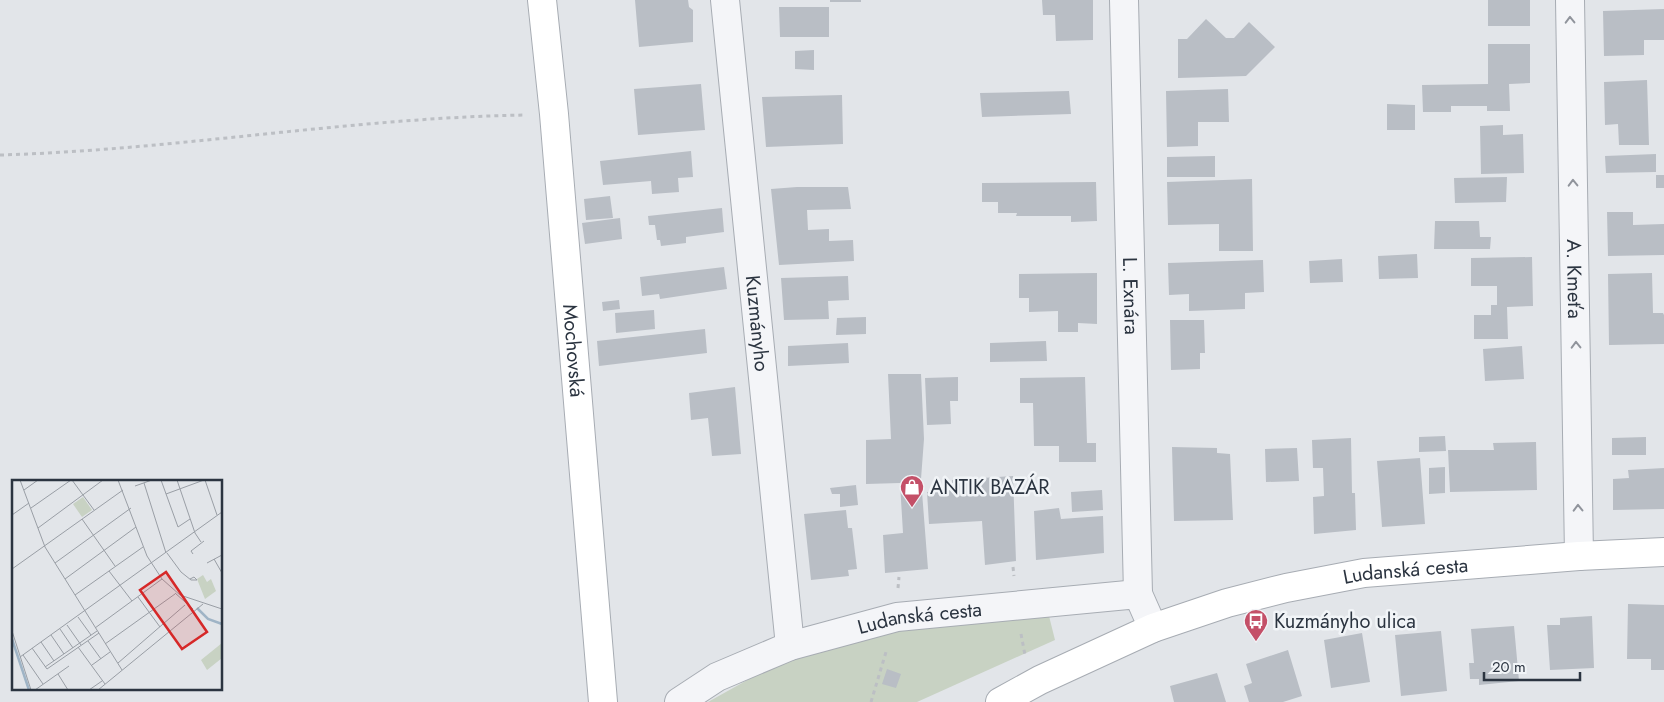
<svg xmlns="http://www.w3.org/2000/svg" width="1664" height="702" font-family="Jost,sans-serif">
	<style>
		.green { fill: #c8d2c3 }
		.building { fill: #b9bec5 }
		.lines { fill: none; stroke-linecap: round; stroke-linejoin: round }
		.street-casing { stroke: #a7acb3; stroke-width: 30 }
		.secondary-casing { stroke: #a7acb3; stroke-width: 30 }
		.path { stroke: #bcbfc4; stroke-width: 3; stroke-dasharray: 4 4; stroke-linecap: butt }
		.street { stroke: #f4f5f8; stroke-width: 28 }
		.secondary { stroke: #fff; stroke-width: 28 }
		.oneway { stroke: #90949c }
		.labels { text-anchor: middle; stroke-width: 5; stroke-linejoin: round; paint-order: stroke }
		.street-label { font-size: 20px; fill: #2b3440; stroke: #f1f4f7 }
		.poi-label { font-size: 20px; fill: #2b3440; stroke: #f1f4f7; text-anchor: start }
		.inset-river { fill: none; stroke: #9fb4c6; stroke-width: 2.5 }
		.inset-road { fill: none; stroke: #999ea5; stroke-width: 1 }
		.view { fill: #d62828; fill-opacity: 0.15; stroke: #d62828; stroke-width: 2.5 }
		.inset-edge { fill: none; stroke: #2b3440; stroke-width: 2.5 }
	</style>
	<rect width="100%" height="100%" fill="#e2e5e9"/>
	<!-- green -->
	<path class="green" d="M1049 616 1055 640 917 702H708L778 663 900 630Z"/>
	<!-- building -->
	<path class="building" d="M635 0H688L689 7 693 10V42L639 47Z
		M830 0H861V2H830Z
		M1042 0H1093V40L1056 41 1055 15H1043Z
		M1488 0H1530V26H1488Z
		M779 7H829V37H780Z
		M1664 9V40H1644V55L1604 56 1603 11Z
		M1206 19 1226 38H1234L1249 22 1275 47 1246 76 1178 78V39H1187Z
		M1488 44H1530V83L1509 84 1510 111H1487V106H1451V112H1423L1422 85 1488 84Z
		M814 50V70L795 69V51Z
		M1647 80 1649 145H1619L1618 124 1605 125 1604 82Z
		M701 84 705 130 638 135 634 89Z
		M1228 89 1229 122H1198V146L1167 147 1166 91Z
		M1069 91 1071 114 982 117 980 93Z
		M842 95 843 144 766 147 762 97Z
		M1387 104 1415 105V130H1387Z
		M1503 125V135L1523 134 1524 173 1481 174 1480 126Z
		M691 151 693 177 678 178 679 192 652 194 651 181 603 185 600 161Z
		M1656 154V172L1606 173 1605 156Z
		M1215 156V177H1167V157Z
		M1656 175H1664V188H1656Z
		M1507 177 1506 202 1455 203 1454 178Z
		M1252 179 1253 251H1219V224L1168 225 1167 182Z
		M1096 182 1097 221 1071 222V216H1016L1017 213H998V202H982V183Z
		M797 187H848L851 209 807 210 808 230 829 229V241L853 240 854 261 779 265 771 189Z
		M610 196 613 218 586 220 584 199Z
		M722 208 724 232 686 237V243L661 246 660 240H657L655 225H649L648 216Z
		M1607 212H1633V225L1664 224V255L1608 256Z
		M620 218 622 239 585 244 582 223Z
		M1435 221H1479L1480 237H1491L1490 249H1434Z
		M1417 254 1418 278 1379 279 1378 256Z
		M1532 257 1533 306 1507 307 1508 339H1474V315H1491V305H1497V286H1471V258Z
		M1342 259 1343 282 1310 283 1309 261Z
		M1263 260 1264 292 1245 293V309L1189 311V294L1169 295 1168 263Z
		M724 267 727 289 660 299 659 294 642 296 640 277Z
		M1097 273V324L1078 323V332H1058V311L1029 312V298H1019V274Z
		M1652 273 1653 313H1663L1664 315V344L1609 345 1608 274Z
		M848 276 849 300 828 301 829 319 784 320 781 278Z
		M619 300 620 309 603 311 602 302Z
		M654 310 655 329 616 333 615 313Z
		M866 317V334L836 335 837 318Z
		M1170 320H1204L1205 353H1200V369L1171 370Z
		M705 329 707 353 599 366 597 341Z
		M1046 341 1047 361 990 362V343Z
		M848 343 849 363 788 366V346Z
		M1522 346 1524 379 1485 381 1483 349Z
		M888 374H921L924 439 921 479 928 569 885 573 883 535 903 533 900 483 866 484V440L891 439Z
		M958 377V401H950L951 424 927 425 925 378Z
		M1085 377 1087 443H1096V462H1059V446H1034L1033 403H1020V378Z
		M735 387 741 454 712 456 708 418 691 420 689 393Z
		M1445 436 1446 451 1419 452V437Z
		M1646 437V455H1612V438Z
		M1351 438 1352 493H1355L1356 530 1314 534 1313 497 1324 496 1323 468H1313L1312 440Z
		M1536 442 1537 490 1450 492 1448 450H1494L1493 443Z
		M1172 447 1217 448V453L1230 454 1233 520 1174 521Z
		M1297 448 1299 481 1266 482 1265 449Z
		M1420 458 1425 524 1382 527 1377 461Z
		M1445 467V493L1429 494V468Z
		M1664 468V509L1613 510V479L1629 478 1628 470Z
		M1013 476 1016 561 985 565 982 521 929 524 927 492 952 490V480Z
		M856 485 858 505 840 507V494H832L830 488Z
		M1102 490 1103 510 1072 512 1071 492Z
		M1059 508 1061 519 1103 516 1104 553 1036 560 1034 511Z
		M846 510 848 528H852L857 569 848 570 849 576 811 580 804 514Z
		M1628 604 1664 605V670H1651V659H1627Z
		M1592 616 1594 668 1550 670 1547 625H1560V618Z
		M1514 626 1519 681 1479 685V679H1470L1469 663H1474L1471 629Z
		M1441 631 1447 691 1401 696 1395 635Z
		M1362 633 1370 682 1331 688 1324 640Z
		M1288 650 1302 696 1283 702H1249L1244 686 1252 683 1246 664Z
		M887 669 901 674 896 688 882 684Z
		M1217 673 1226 702H1174L1170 686Z"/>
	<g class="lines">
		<!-- street casing -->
		<g class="street-casing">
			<g id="street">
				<path id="s1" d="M725 0 790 646"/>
				<path id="s2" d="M1124 0 1138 594"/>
				<path id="s3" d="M1570 0 1579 556"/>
				<path id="s4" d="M679 702 717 677 790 646 897 617 1138 594 1153 628"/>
			</g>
		</g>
		<!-- secondary casing -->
		<g class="secondary-casing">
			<g id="secondary">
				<path id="s5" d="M542 0 554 114 603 702"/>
				<path id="s6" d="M1000 702 1040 680 1153 628 1227 603 1286 588 1364 573 1579 556 1664 552"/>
			</g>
		</g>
		<!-- path -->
		<path class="path" d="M0 155C176 150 349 118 525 115
			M1013 567 1014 576
			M898 588 899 577
			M1021 634 1025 655
			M871 702 886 652"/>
		<!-- street -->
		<use href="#street" class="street"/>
		<!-- secondary -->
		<use href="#secondary" class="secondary"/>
	</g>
	<!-- one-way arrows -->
	<defs><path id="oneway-chevron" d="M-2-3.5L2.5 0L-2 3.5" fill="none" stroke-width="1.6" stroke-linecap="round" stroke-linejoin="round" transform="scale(1.25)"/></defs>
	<g class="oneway">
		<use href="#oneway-chevron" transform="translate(1570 20) rotate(-91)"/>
		<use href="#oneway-chevron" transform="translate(1573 183) rotate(-91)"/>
		<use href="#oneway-chevron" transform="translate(1576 345) rotate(-91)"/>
		<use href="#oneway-chevron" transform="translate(1578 508) rotate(-91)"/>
	</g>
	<!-- icons -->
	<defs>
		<g id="shop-pin" transform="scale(1.25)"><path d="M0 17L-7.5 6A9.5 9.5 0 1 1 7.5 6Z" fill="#c45068" stroke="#f1f4f7"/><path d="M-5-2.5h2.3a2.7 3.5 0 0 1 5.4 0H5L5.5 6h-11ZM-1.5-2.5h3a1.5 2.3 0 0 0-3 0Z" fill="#fff"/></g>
		<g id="bus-pin" transform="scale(1.25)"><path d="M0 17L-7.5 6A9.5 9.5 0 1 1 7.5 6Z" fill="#c45068" stroke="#f1f4f7"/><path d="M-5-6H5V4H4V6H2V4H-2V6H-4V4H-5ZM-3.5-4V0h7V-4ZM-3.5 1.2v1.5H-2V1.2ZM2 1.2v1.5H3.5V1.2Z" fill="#fff"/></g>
	</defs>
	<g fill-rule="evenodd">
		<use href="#shop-pin" x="912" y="487"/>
		<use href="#bus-pin" x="1256" y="621"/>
	</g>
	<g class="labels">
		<!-- street labels -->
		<g class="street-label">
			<text dy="7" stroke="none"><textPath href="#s3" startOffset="279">A. Kmeťa</textPath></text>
			<text dy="7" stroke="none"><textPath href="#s2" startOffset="296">L. Exnára</textPath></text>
			<text dy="7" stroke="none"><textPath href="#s1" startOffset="325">Kuzmányho</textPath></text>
			<text dy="7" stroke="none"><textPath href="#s5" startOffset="352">Mochovská</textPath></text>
			<text dy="7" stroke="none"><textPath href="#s6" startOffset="430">Ludanská cesta</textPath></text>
			<text dy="7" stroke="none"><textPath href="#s4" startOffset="258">Ludanská cesta</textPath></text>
		</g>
		<!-- poi labels -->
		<g class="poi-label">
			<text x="930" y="494">ANTIK BAZÁR</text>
			<text x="1274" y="628">Kuzmányho ulica</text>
		</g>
	</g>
	<!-- overview -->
	<g transform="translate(12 480)">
		<rect width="210" height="210" fill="#e2e5e9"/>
		<path d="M71 17 80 30 70 37 61 24ZM191 95 195 102 199 99 204 111 193 119 185 99ZM210 163V178L195 190 189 180Z" fill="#c8d2c3"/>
		<path class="inset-river" d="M185 128 196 139 210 144M0 159 17 210"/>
		<path class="inset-road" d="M8 0 33 67 110 190M60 0 82 30M106 0 135 76 150 99 168 115 210 129M149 0 166 47 178 39M165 0 183 53 189 62M193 0 205 35M132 3 154 73M123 6 140 0M12 10 26 0M154 14 192 0M19 28 59 0M0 35 17 23M70 39 103 86M26 48 91 0M155 73 169 92 179 100H185L182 97 178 99M181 74 179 71 192 61M202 79 210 93M43 83 119 28M195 83 210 75M0 89 111 10M97 91 120 121M53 99 124 47M163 113 181 129M63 115 131 67M126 117 148 147M66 137 79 155M55 145 69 165M83 148 150 99M48 149 61 168M0 151 19 210M39 155 52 174M76 161 89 179M29 162 42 181M93 164 163 114M66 167 93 204M20 168 35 189 87 153M11 175 31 204M8 177 210 32M106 183 173 125M80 185 98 172M33 187 85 151M46 194 56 210M23 210 57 186M77 210 90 201M86 210 191 124"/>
		<path class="view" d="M154 92 195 152 170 169 128 110Z"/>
		<rect width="210" height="210" class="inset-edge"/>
	</g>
	<!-- scale -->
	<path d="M1484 672v8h96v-8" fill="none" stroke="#2b3440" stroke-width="2.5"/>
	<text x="1492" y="672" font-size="15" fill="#2b3440" stroke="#f1f4f7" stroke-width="4" paint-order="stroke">20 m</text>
</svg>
